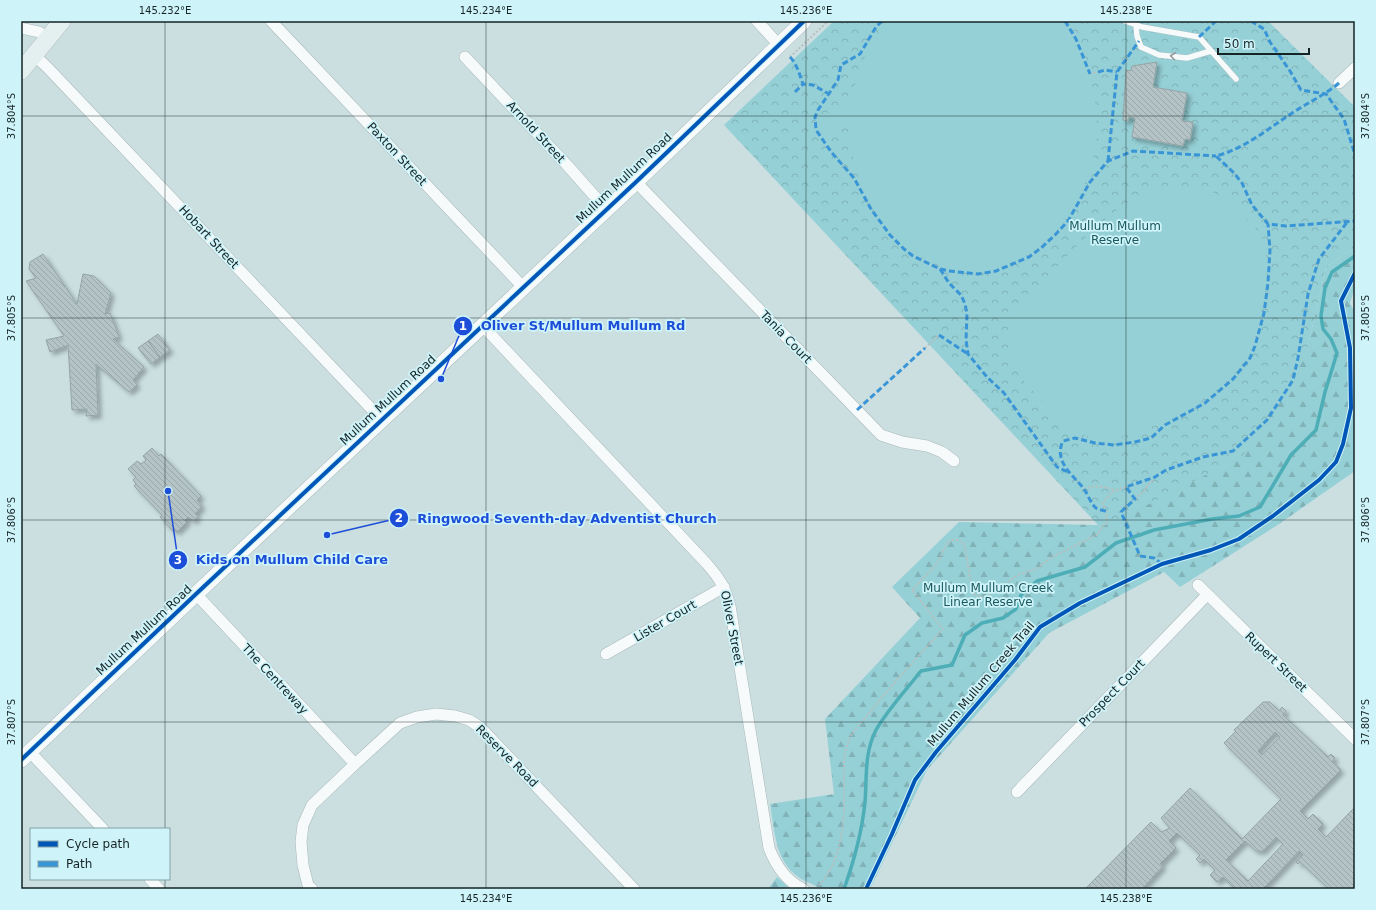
<svg xmlns="http://www.w3.org/2000/svg" width="1376" height="910" font-family="'DejaVu Sans',sans-serif">
	<style>
		.forest { fill: url(#forest-firs) }
		.park { fill: url(#park-crowns) }
		.pitch { fill: #95d0d6 }
		.lines { fill: none; stroke-linecap: round; stroke-linejoin: round }
		.stream { stroke: #4eaeb7; stroke-width: 3.5 }
		.building { fill: url(#building-back-hatch); stroke: #95a4a6; fill-rule: evenodd; filter: url(#shadow) }
		.lane-casing { stroke: #a8b8ba; stroke-width: 6 }
		.street-casing { stroke: #a8b8ba; stroke-width: 12 }
		.secondary-casing { stroke: #a8b8ba; stroke-width: 16 }
		.primary-casing { stroke: #b1bcbd; stroke-width: 18 }
		.path { stroke: #b7bfbf; stroke-width: 2; stroke-dasharray: 2 2; stroke-linecap: butt }
		.lane { stroke: #f7fafa; stroke-width: 5.5 }
		.street { stroke: #f7fafa; stroke-width: 11 }
		.secondary { stroke: #f7fafa; stroke-width: 15 }
		.primary { stroke: #e4eff0; stroke-width: 17 }
		.quiet { stroke: #3995d6; stroke-width: 3; stroke-dasharray: 6 3; stroke-linecap: butt }
		.cycleway-casing { stroke: #cef4f9; stroke-width: 6 }
		.cycleway { stroke: #0057b8; stroke-width: 4 }
		.oneway { stroke: #929a9b }
		.ticks { fill: none; stroke: #162426; stroke-width: 1; stroke-opacity: 0.45 }
		.labels { text-anchor: middle; stroke-width: 3.5; stroke-linejoin: round; paint-order: stroke }
		.street-label { font-size: 12px; fill: #162426; stroke: #cef4f9 }
		.park-label { font-size: 12px; fill: #18585e; stroke: #cef4f9 }
		.leader { fill: none; stroke: #1d4ed8; stroke-width: 1.5 }
		.callout-dot { fill: #1d4ed8; stroke: #cef4f9; stroke-width: 1.5 }
		.mark-label { font-size: 12px; text-anchor: middle; font-weight: bold; fill: #fff }
		.callout-label { font-size: 13px; text-anchor: middle; font-weight: bold; fill: #1d4ed8; stroke: #cef4f9; stroke-width: 3.5; stroke-linejoin: round; paint-order: stroke }
		.neatline { fill: none; stroke: #162426; stroke-width: 1.5 }
		.ticks-label { font-size: 10px; text-anchor: middle; fill: #162426 }
	</style>
	<defs>
		<pattern id="forest-firs" width="22" height="20" patternUnits="userSpaceOnUse"><rect width="22" height="20" fill="#95d0d6"/><path d="M5 1l3.5 6h-7zM16 11l3.5 6h-7z" fill="#80b2b8"/></pattern>
		<pattern id="park-crowns" width="20" height="18" patternUnits="userSpaceOnUse"><rect width="20" height="18" fill="#95d0d6"/><path d="M2 6a3 3 0 1 1 6 0M12 15a3 3 0 1 1 6 0" fill="none" stroke="#80b2b8"/></pattern>
		<pattern id="building-back-hatch" width="6" height="6" patternUnits="userSpaceOnUse"><rect width="6" height="6" fill="#b4c4c6"/><path d="M-1 5l2 2M0 0l6 6M5-1l2 2" fill="none" stroke="#9aa8aa"/></pattern>
		<filter id="shadow"><feDropShadow dx="3.5" dy="3.5" stdDeviation="2" flood-color="#0004"/></filter>
	</defs>
	<rect width="100%" height="100%" fill="#cbdfe1"/>
	<!-- forest -->
	<path class="forest" d="M1355 247V287L1350 303 1355 313V471L1276 526 1180 587 1164 572 1049 633 927 770 870 889C857 889 835 891 823 889 820 888 815 886 812 884 775 870 776 838 770 804L834 794 825 719 920 618 892 587 959 522 1098 525 1102 527 1307 350 1326 267Z
		M777 877 790 889H768Z"/>
	<!-- park -->
	<path class="park" d="M834 21H1268L1355 107V247L1326 267 1307 350 1243 456 1110 524 1102 527 1098 525 724 125Z"/>
	<!-- pitch -->
	<path class="pitch" d="M888 21H1062C1083 47 1097 91 1097 125 1098 140 1094 155 1090 169 1074 219 1039 263 985 269 979 270 972 271 967 271 941 270 921 258 902 242 866 212 852 171 849 125L826 140 816 120 851 99C860 67 866 47 888 21Z
		M1182 186C1214 187 1225 198 1246 219 1252 224 1258 230 1262 237 1274 260 1261 324 1251 348 1249 354 1245 360 1241 365 1218 399 1132 447 1090 437 1066 430 1060 421 1044 403 1034 391 1018 378 1013 363 1008 350 1007 334 1012 320 1016 308 1032 294 1041 284 1069 254 1104 214 1140 195 1153 188 1168 187 1182 186Z"/>
	<g class="lines">
		<!-- stream -->
		<path class="stream" d="M844 889C854 861 862 832 865 802 867 778 864 753 876 730 888 709 906 690 921 671L952 665 965 635 982 623 1003 618 1016 609 1021 595 1037 581 1085 567 1116 543 1154 530 1212 519 1239 516 1260 507 1291 455 1316 430 1325 392 1337 353 1331 339 1323 329 1321 316 1325 288 1332 272 1355 256"/>
	</g>
	<!-- building -->
	<path class="building" d="M1157 62 1153 87 1187 93 1182 121 1193 122 1190 140 1185 139 1183 146 1132 137 1135 118 1129 117 1128 121 1123 120 1126 70 1131 71 1132 66Z
		M43 254 77 304 83 274 94 276 111 293 105 314 110 313 119 337 113 339 144 367 133 380 137 385 129 392 96 364 98 415 86 416 87 409 72 410 68 345 50 352 46 340 64 336 26 281 36 278 29 269 30 262Z
		M158 334 170 350 160 357 148 341Z
		M148 341 160 357 151 364 138 348Z
		M152 448 159 456 161 454 201 496 197 500 202 506 195 514 198 516 194 521 188 517 185 520 187 522 177 532 175 529 173 531 160 517 162 515 134 486 136 484 133 480 136 477 128 469 137 461 141 464 146 460 143 456Z
		M1263 702H1270L1279 711 1282 707 1286 711 1283 715 1328 757 1331 754 1335 758 1332 762 1341 770 1300 811 1308 819 1313 814 1323 824 1318 829 1326 837 1355 807V886L1351 889H1327L1328 888 1300 862 1298 864 1296 862 1303 855 1299 851 1263 889H1235L1223 877 1217 882 1210 875 1215 870 1204 859 1200 863 1196 859 1200 855 1177 833 1169 841 1176 848 1160 864 1163 866 1142 889 1135 888 1134 889H1085L1151 822 1161 832 1170 828 1161 818 1190 788 1242 839 1281 799 1224 743 1236 731 1234 730ZM1275 732 1280 737 1262 755 1258 751ZM1276 837 1283 844 1248 881 1226 860 1245 841 1256 851H1263Z"/>
	<g class="lines">
		<!-- lane casing -->
		<g class="lane-casing">
			<path id="lane" d="M1125 21 1142 27 1199 37 1236 79
				M1136 25 1137 36 1141 47 1159 55 1187 58 1211 51"/>
		</g>
		<!-- street casing -->
		<g class="street-casing">
			<path id="street" d="M271 21 523 287
				M757 21 779 45
				M21 28 39 32 48 38
				M34 55 47 67 382 420
				M465 57 567 165 606 209
				M1339 83 1355 68
				M636 182 881 435 902 442 927 446 942 452 954 461
				M482 325 707 564C720 579 725 587 730 606L769 848C776 866 786 881 803 889
				M1198 585 1355 739
				M196 594 355 764
				M606 654 724 587
				M30 752 103 829
				M1017 792 1207 595
				M150 879 159 889
				M312 889 308 885 303 865 301 842 303 825 312 805 355 764 400 723 417 717 436 714 455 716 469 720 480 727 634 889"/>
		</g>
		<!-- secondary casing -->
		<g class="secondary-casing">
			<path id="secondary" d="M21 760 196 594 636 182 804 21"/>
		</g>
		<!-- primary casing -->
		<g class="primary-casing">
			<path id="primary" d="M21 71 62 21"/>
		</g>
		<!-- path -->
		<path class="path" d="M790 57 828 21
			M1090 74 1098 72
			M925 348 939 335
			M1084 489C1094 485 1104 486 1114 490
			M1135 499 1143 492 1155 477
			M819 885C841 863 845 822 844 791 844 773 842 757 849 740 852 731 861 723 867 716 891 685 918 657 943 629L912 590 937 564 947 543 952 540H958L964 544C968 561 969 578 974 594L985 598 1018 575 1036 569 1052 557 1098 534 1102 527 1107 522 1106 511 1103 504C1108 493 1115 490 1126 487"/>
		<!-- lane -->
		<use href="#lane" class="lane"/>
		<!-- street -->
		<use href="#street" class="street"/>
		<!-- secondary -->
		<use href="#secondary" class="secondary"/>
		<!-- primary -->
		<use href="#primary" class="primary"/>
		<!-- quiet -->
		<path class="quiet" d="M882 21 876 27 860 54 841 65 838 80 818 110 815 117 816 130 832 153 854 178 871 209 890 235 904 249 913 256 940 269 949 271 978 274 996 271 1029 257 1041 248 1055 235 1068 221 1090 182 1108 161 1133 151 1216 156
			M1065 21 1076 39 1090 74
			M1251 21 1264 29 1270 42 1290 71 1301 90 1326 94 1344 119 1355 155
			M1199 37 1216 21
			M790 57C797 64 800 76 803 84L813 85 829 94
			M1098 72 1105 70 1117 72
			M1339 83C1326 94 1311 101 1297 110 1271 126 1247 148 1216 156L1234 173 1242 183 1252 205 1268 224 1286 226 1355 221
			M795 92 803 84
			M1108 161 1117 72 1139 41
			M940 269 949 283 961 295 965 304 967 314 966 340 968 354 987 377 1004 393 1057 467 1068 472
			M939 335 968 354
			M857 410 925 348
			M1106 511C1103 510 1098 510 1096 508 1091 504 1088 495 1084 489 1073 475 1053 461 1063 441L1075 438 1095 443 1114 445 1135 442 1151 438 1165 425 1205 403 1233 379 1250 358 1255 346 1264 313 1268 283 1270 250 1268 224
			M1162 564 1154 558 1140 556 1121 512 1135 499 1126 487 1155 477 1166 470 1203 457 1233 451 1267 420 1293 380 1298 358 1308 294 1319 259 1348 221"/>
		<!-- cycleway casing -->
		<g class="cycleway-casing">
			<path id="cycleway" d="M21 760 196 594 636 182 804 21
				M866 889 892 834 915 780 936 752 1015 660 1040 627 1080 603 1162 564 1211 550 1239 539 1273 516 1319 480 1336 462 1343 444 1351 408 1350 348 1341 301 1355 273"/>
		</g>
		<!-- cycleway -->
		<use href="#cycleway" class="cycleway"/>
	</g>
	<!-- one-way arrows -->
	<defs><path id="oneway-chevron" d="M-2-3.5L2.5 0L-2 3.5" fill="none" stroke-width="1.6" stroke-linecap="round" stroke-linejoin="round"/></defs>
	<use class="oneway" href="#oneway-chevron" transform="translate(1173 56) rotate(-173)"/>
	<!-- ticks -->
	<path class="ticks" d="M165 21V829M486 21V889M806 21V889M1126 21V889M21 116H1355M21 318H1355M21 520H1355M21 722H1355M165 879V889"/>
	<g class="labels">
		<!-- street labels -->
		<g class="street-label">
			<text transform="translate(536 132) rotate(47)" y="4">Arnold Street</text>
			<text transform="translate(397 154) rotate(47)" y="4">Paxton Street</text>
			<text transform="translate(624 178) rotate(-43)" y="4">Mullum Mullum Road</text>
			<text transform="translate(209 237) rotate(47)" y="4">Hobart Street</text>
			<text transform="translate(786 337) rotate(46)" y="4">Tania Court</text>
			<text transform="translate(388 400) rotate(-43)" y="4">Mullum Mullum Road</text>
			<text transform="translate(665 621) rotate(-30)" y="4">Lister Court</text>
			<text transform="translate(732 628) rotate(79)" y="4">Oliver Street</text>
			<text transform="translate(144 630) rotate(-43)" y="4">Mullum Mullum Road</text>
			<text transform="translate(1276 662) rotate(44)" y="4">Rupert Street</text>
			<text transform="translate(275 679) rotate(47)" y="4">The Centreway</text>
			<text transform="translate(981 684) rotate(-50)" y="4">Mullum Mullum Creek Trail</text>
			<text transform="translate(1112 693) rotate(-46)" y="4">Prospect Court</text>
			<text transform="translate(507 756) rotate(45)" y="4">Reserve Road</text>
		</g>
		<!-- park labels -->
		<g class="park-label">
			<text x="1115" y="230">Mullum Mullum<tspan x="1115" dy="14">Reserve</tspan></text>
			<text x="988" y="592">Mullum Mullum Creek<tspan x="988" dy="14">Linear Reserve</tspan></text>
		</g>
	</g>
	<!-- callouts -->
	<path class="leader" d="M441 379L463 326M327 535L399 518M168 491L178 560"/>
	<g class="callout-dot">
		<circle cx="441" cy="379" r="4"/>
		<circle cx="327" cy="535" r="4"/>
		<circle cx="168" cy="491" r="4"/>
		<circle cx="463" cy="326" r="10"/>
		<circle cx="399" cy="518" r="10"/>
		<circle cx="178" cy="560" r="10"/>
	</g>
	<g class="mark-label">
		<text x="463" y="330">1</text>
		<text x="399" y="522">2</text>
		<text x="178" y="564">3</text>
	</g>
	<g class="callout-label">
		<text x="583" y="330">Oliver St/Mullum Mullum Rd</text>
		<text x="567" y="523">Ringwood Seventh-day Adventist Church</text>
		<text x="292" y="564">Kids on Mullum Child Care</text>
	</g>
	<!-- border -->
	<rect width="1376" height="910" fill="none" stroke="#cef4f9" stroke-width="44"/>
	<!-- legend -->
	<rect x="30" y="828" width="140" height="52" fill="#cef4f9" stroke="#84a1a5"/>
	<rect x="38" y="841" width="20" height="6" fill="#0057b8" stroke="#84a1a5"/>
	<text x="66" y="848" font-size="12" fill="#162426">Cycle path</text>
	<rect x="38" y="861" width="20" height="6" fill="#3995d6" stroke="#84a1a5"/>
	<text x="66" y="868" font-size="12" fill="#162426">Path</text>
	<!-- scale -->
	<path d="M1218 48v6h91v-6" fill="none" stroke="#162426" stroke-width="2"/>
	<text x="1224" y="48" font-size="12" fill="#162426" stroke="#cef4f9" stroke-width="3" paint-order="stroke">50 m</text>
	<rect x="22" y="22" width="1332" height="866" class="neatline"/>
	<g class="ticks-label">
		<text x="165" y="14">145.232°E</text>
		<text x="486" y="14">145.234°E</text>
		<text x="806" y="14">145.236°E</text>
		<text x="1126" y="14">145.238°E</text>
		<text transform="translate(11 116) rotate(-90)" y="4">37.804°S</text>
		<text transform="translate(1365 116) rotate(-90)" y="4">37.804°S</text>
		<text transform="translate(11 318) rotate(-90)" y="4">37.805°S</text>
		<text transform="translate(1365 318) rotate(-90)" y="4">37.805°S</text>
		<text transform="translate(11 520) rotate(-90)" y="4">37.806°S</text>
		<text transform="translate(1365 520) rotate(-90)" y="4">37.806°S</text>
		<text transform="translate(11 722) rotate(-90)" y="4">37.807°S</text>
		<text transform="translate(1365 722) rotate(-90)" y="4">37.807°S</text>
		<text x="486" y="902">145.234°E</text>
		<text x="806" y="902">145.236°E</text>
		<text x="1126" y="902">145.238°E</text>
	</g>
</svg>
